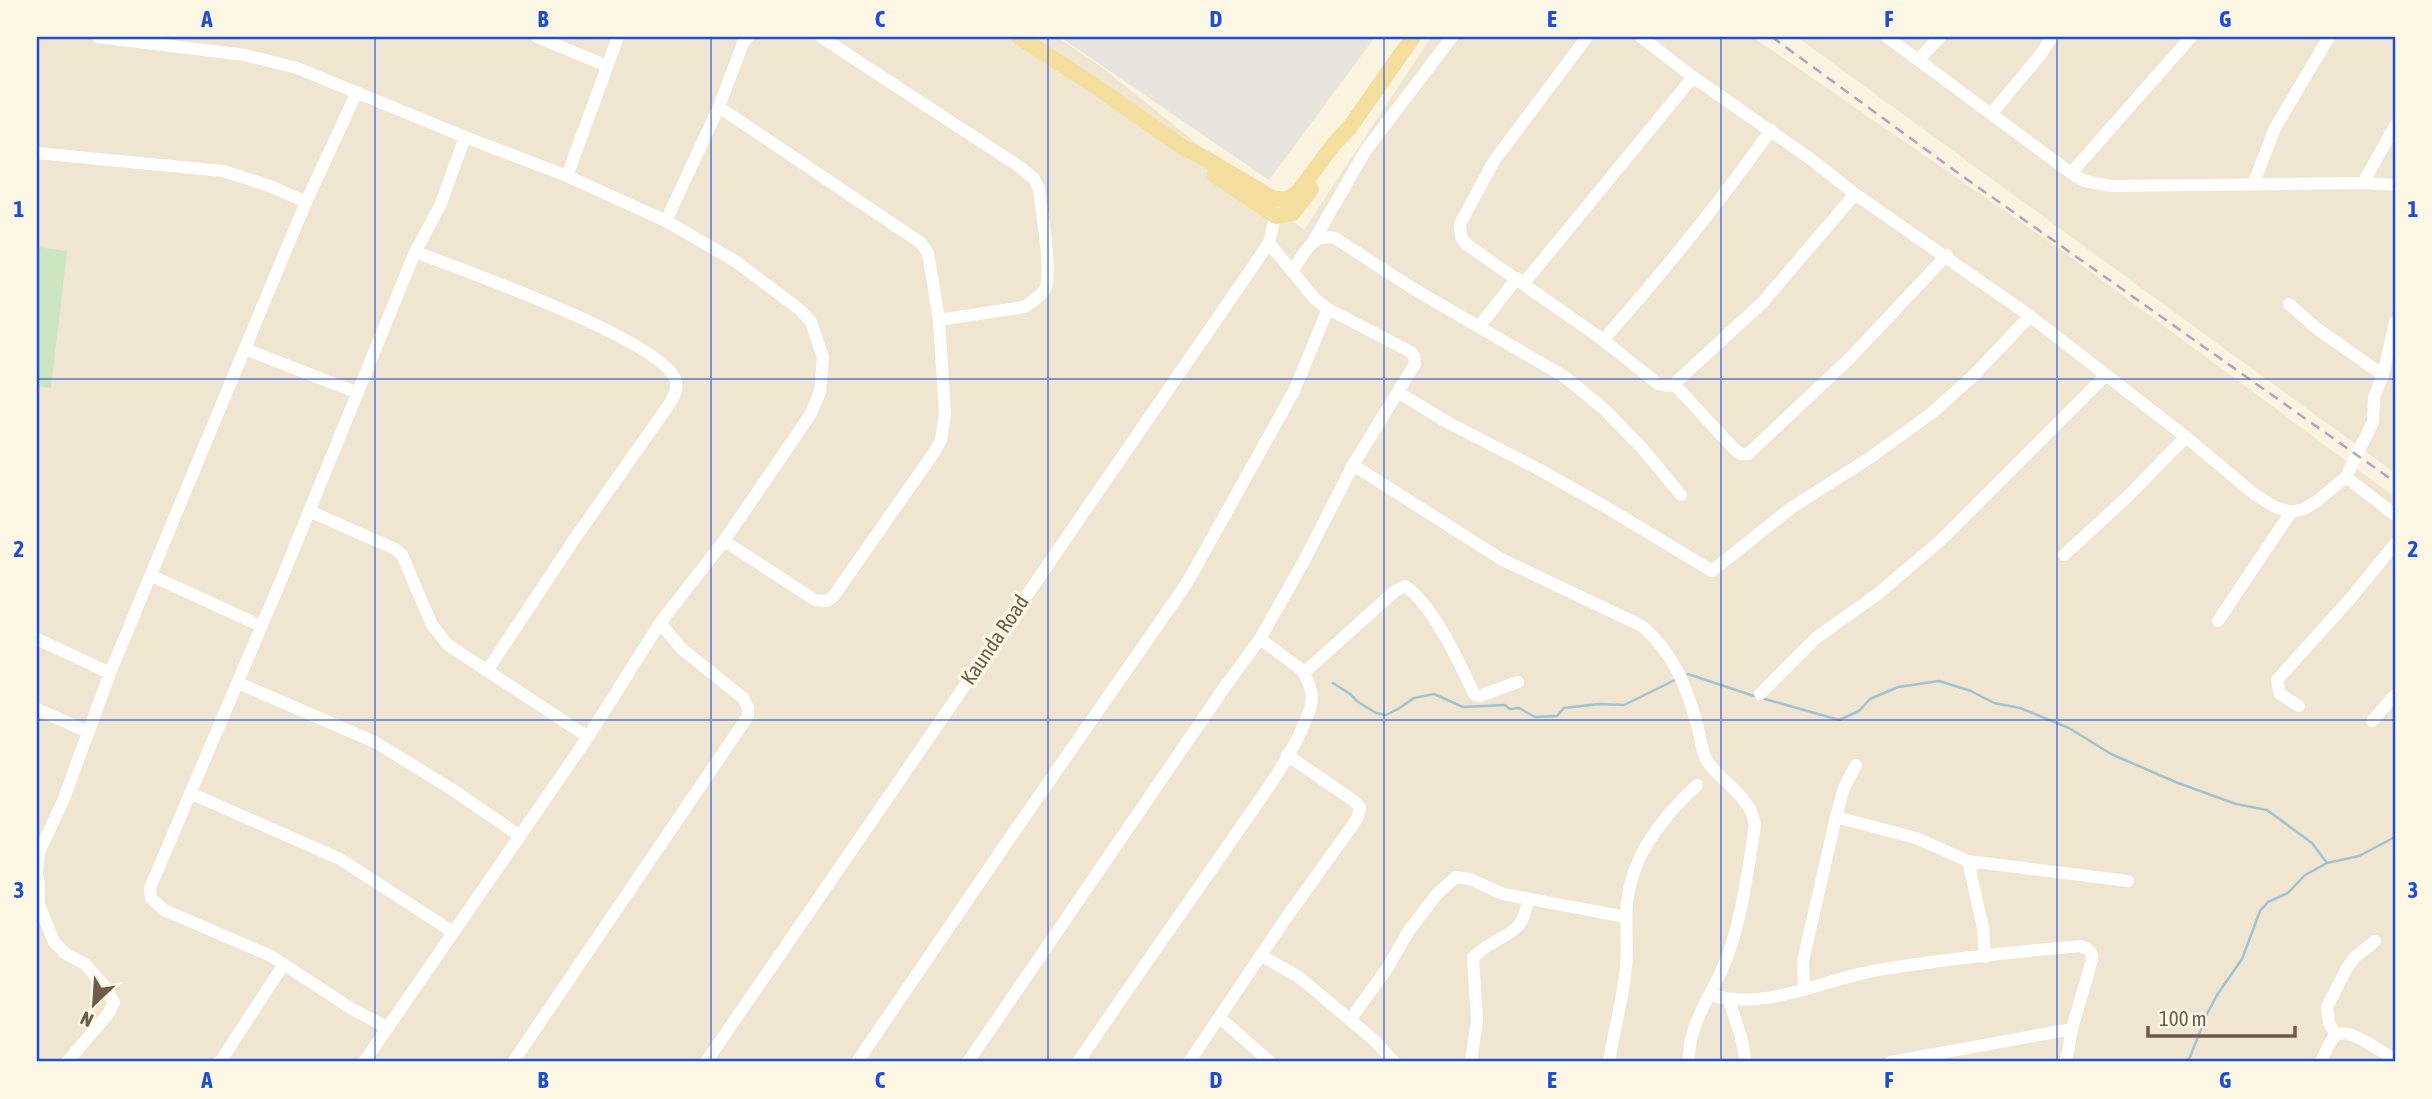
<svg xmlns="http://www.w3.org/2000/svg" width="2432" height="1099" font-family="'Asap Condensed',sans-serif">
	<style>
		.residential { fill: #f0e5d0 }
		.industrial { fill: #e8e3dc }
		.green { fill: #cbe5c1 }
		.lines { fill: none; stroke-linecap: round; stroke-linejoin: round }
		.stream { stroke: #9fc3d1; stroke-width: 2.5 }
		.minor { stroke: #fff; stroke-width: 12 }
		.major { stroke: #f3de9e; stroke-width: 16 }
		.rail { stroke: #b6a1c1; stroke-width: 2.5; stroke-dasharray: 10 7; stroke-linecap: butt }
		.grid { fill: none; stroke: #1d4ed8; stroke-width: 2; stroke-opacity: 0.55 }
		.labels { text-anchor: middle; stroke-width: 7; stroke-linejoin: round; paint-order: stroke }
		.street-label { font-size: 21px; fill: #6e5b4a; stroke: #fdf7e6 }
		.neatline { fill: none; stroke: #1d4ed8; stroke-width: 2.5 }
		.grid-label { font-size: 23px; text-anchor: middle; font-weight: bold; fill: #1d4ed8 }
	</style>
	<rect width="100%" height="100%" fill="#f9f3e0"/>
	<!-- residential -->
	<path class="residential" d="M37 37H1057L1103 68 1304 230 1431 37H1753L2061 250 2395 497V1062H37Z
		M1797 37H2395V473Z"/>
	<!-- industrial -->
	<path class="industrial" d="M1060 37H1375L1269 180Z"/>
	<!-- green -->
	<path class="green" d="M37 247 67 251 51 388 37 386Z"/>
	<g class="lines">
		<!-- stream -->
		<path class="stream" d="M1688 674 1751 695 1839 720 1859 711 1870 699 1898 687 1939 681 1971 691 1994 703 2020 708 2069 728 2111 754 2178 783 2236 804 2267 810 2312 843 2327 863
			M1333 683 1350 694 1358 702 1376 713 1386 715 1398 709 1414 698 1434 694 1463 707 1505 705 1510 709 1519 708 1535 717 1557 716 1564 708 1599 704 1624 705 1675 680
			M2188 1062 2207 1014 2217 995 2242 959 2260 911 2268 902 2288 893 2305 875 2327 863 2359 856 2395 837"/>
		<!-- minor -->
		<path class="minor" d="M98 37 245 55 297 68 465 137 567 176 666 221 735 261 799 309 811 322 823 357 820 392 810 415 724 541 660 623 588 737 364 1062
			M537 37 607 66
			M821 37 1020 167 1034 179 1039 189C1041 209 1053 273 1045 289 1040 297 1032 302 1024 307L939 320
			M1587 37 1494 161 1460 224 1461 237 1466 244 1603 340 1658 384 1669 386 1674 384 1762 303 1855 194
			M1641 37 1693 77 1812 160 1855 194 2030 316 2186 437 2254 494 2275 507 2291 512 2304 509 2317 501 2346 477 2373 422 2374 397 2383 375 2395 322
			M1887 37 2071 173 2085 181 2111 186 2363 183 2395 185
			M1918 60 1940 37
			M719 107 921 243 928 253 939 320 945 414 941 440 935 451 833 597 826 601 815 600 724 541
			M1991 114 2041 54 2052 37
			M37 153 223 171 270 186 306 202
			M2071 173 2191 37
			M567 176 618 37
			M2363 183 2395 126
			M2253 185 2275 128 2329 37
			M666 221 719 107 743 43 748 37
			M1314 240 1366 150 1452 37
			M415 252C458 268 665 341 676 381 678 390 673 399 668 406L573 541 487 671
			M1292 272C1304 254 1311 233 1335 238L1412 288 1565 377 1604 409 1642 448 1681 495
			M1524 283 1693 77
			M2289 304 2316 328 2383 375
			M1479 327 1517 278
			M1603 340C1663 273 1719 203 1771 130
			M245 349 358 393
			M1674 384 1736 451 1741 454H1748L1849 359 1947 255
			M1399 393 1447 422 1542 471 1611 510 1712 571 1791 508 1871 457 1933 412 1973 376 2030 316
			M1353 465 1501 559 1642 626C1673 653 1686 685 1697 724 1701 738 1701 754 1710 765 1726 785 1752 799 1755 825 1749 865 1742 915 1729 952 1717 989 1687 1022 1689 1062
			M2346 477 2395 515
			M309 511 395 549 402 555 432 625 448 645 588 737
			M2064 555 2124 500 2186 437
			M152 576 261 626
			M2218 621 2291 512
			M37 639 110 673
			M1260 639 1302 670H1307L1395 591 1405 586C1433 605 1460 663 1474 694L1479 696 1518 682
			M238 683 375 742 453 790 520 836
			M1760 694 1816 638 1879 593 1941 540 2106 375
			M2299 706 2280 694 2277 680 2350 599 2395 544
			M37 709 88 732
			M2372 721 2395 695
			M190 793 340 859 453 932
			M1836 817 1844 788 1856 765
			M1968 861 1983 928 1985 957
			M37 870 39 852 63 801 110 673 193 473 306 202 357 92
			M37 874 39 886 38 915
			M40 907 54 942 66 954 85 964 105 987 114 1003 108 1014 67 1062
			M1262 956 1299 977 1374 1040 1394 1062
			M1804 989 1803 961 1836 817 1916 838 1968 861 2128 881
			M1710 995C1770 1011 1820 980 1878 970 1945 959 2013 952 2081 946 2088 949 2093 951 2092 960L2072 1029 2066 1062
			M1729 1000 1741 1037 1746 1062
			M1220 1018 1270 1062
			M1350 1020 1388 967 1408 932 1437 894 1456 877 1470 879 1503 894 1626 917
			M388 1028 352 1009 271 956 164 910 151 898 150 888 282 578 415 252 440 206 465 137
			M2336 1035 2329 1023 2327 1007 2347 968 2354 958 2375 941
			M220 1062 284 964
			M513 1062 748 716V708L743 698 682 649 660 623
			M706 1062 1269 243 1277 209
			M857 1062 1016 829 1187 583 1294 391 1328 309
			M968 1062 1226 685 1260 639 1304 561 1353 465 1415 364 1414 356 1411 352 1328 309 1315 299 1269 243
			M1078 1062C1127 990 1177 919 1227 847 1254 807 1298 751 1311 705 1314 692 1308 681 1302 670
			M1189 1062 1284 921 1357 819 1360 808 1354 801 1287 755
			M1471 1062 1477 1020 1473 957C1479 953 1484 947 1491 944 1515 929 1523 930 1528 899
			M1609 1062C1614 1030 1623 999 1626 967 1628 945 1625 924 1627 902 1632 855 1663 816 1697 785
			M1891 1062 2072 1029
			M2321 1062C2325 1054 2330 1037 2339 1034 2351 1029 2384 1053 2395 1060"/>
		<!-- major -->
		<path class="major" d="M1019 37 1089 82 1184 148 1201 156 1272 198 1287 200 1298 192 1334 144 1350 127 1413 37
			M1215 175 1276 216 1293 213 1311 189"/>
		<!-- rail -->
		<path class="rail" d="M1772 37 1958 173 2395 482"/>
	</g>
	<!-- grid -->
	<path class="grid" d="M375 37V1062M711 37V1062M1048 37V1062M1384 37V1062M1721 37V1062M2057 37V1062M37 379H2395M37 720H2395"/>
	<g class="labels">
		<!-- street labels -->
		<g class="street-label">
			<text transform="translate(995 640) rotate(-56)" y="7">Kaunda Road</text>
		</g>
	</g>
	<!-- border -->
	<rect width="2432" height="1099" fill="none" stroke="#fdf7e6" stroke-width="77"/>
	<!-- north arrow -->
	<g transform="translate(94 1004) rotate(205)" stroke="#fdf7e6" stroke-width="5" paint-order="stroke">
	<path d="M0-5L12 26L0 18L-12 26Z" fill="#6e5b4a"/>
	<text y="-10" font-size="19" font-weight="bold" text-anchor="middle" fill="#6e5b4a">N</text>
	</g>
	<!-- scale -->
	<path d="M2148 1026v10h147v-10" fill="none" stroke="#6e5b4a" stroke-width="3.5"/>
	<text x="2159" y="1026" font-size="21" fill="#6e5b4a" stroke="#fdf7e6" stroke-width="5" paint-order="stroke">100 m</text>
	<rect x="38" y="38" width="2356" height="1022" class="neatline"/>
	<g class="grid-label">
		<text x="207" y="27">A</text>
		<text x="543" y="27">B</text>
		<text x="880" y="27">C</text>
		<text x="1216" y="27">D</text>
		<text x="1552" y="27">E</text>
		<text x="1889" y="27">F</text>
		<text x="2225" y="27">G</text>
		<text x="19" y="217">1</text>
		<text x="2413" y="217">1</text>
		<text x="19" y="557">2</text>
		<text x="2413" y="557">2</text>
		<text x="19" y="898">3</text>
		<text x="2413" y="898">3</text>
		<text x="207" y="1088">A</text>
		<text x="543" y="1088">B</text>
		<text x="880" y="1088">C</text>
		<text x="1216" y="1088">D</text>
		<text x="1552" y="1088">E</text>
		<text x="1889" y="1088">F</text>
		<text x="2225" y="1088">G</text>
	</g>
</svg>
